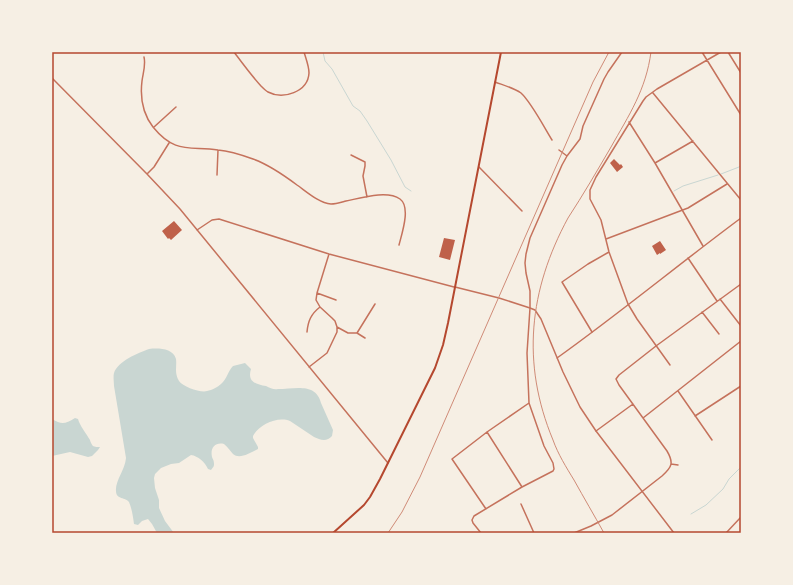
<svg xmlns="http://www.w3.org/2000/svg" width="793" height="585" font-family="'Zilla Slab',serif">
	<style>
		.water { fill: #c9d6d2 }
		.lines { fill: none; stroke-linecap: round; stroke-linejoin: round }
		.stream { stroke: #c9d6d2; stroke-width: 1 }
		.building { fill: #bf614a }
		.minor { stroke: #c5725c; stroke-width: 1.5 }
		.tertiary { stroke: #c5725c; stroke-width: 1.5 }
		.primary { stroke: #b5482f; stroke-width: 2 }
		.rail { stroke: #cf8b77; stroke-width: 1 }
		.neatline { fill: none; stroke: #b5482f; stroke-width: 1.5 }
	</style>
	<rect width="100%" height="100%" fill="#f6efe4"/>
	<!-- water -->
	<path class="water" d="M149 349C158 348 173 348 176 359 177 367 174 372 179 381 183 387 201 393 207 391 212 390 218 387 221 384 227 379 228 371 233 366L245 363 251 369C247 382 256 384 266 386 270 388 274 390 278 389 294 389 316 382 321 403L333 430 332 436C327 442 320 440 314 437L290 421C277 416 259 425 253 436V438L258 447V449C251 452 240 460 233 454 230 451 228 447 224 444 215 442 210 448 212 457 213 460 214 460 214 464 214 467 213 467 211 470L208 469C205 462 198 456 191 455L179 463 171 464 161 468 155 474 154 478 155 488 159 500V508L165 521 174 533H157L152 524 148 519 142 521 138 525 134 524C133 517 132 509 129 502 126 497 116 500 116 491 115 481 125 470 126 458L114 386C114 382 113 377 114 373 118 361 138 353 149 349Z
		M75 418 78 419C80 426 86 433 90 440 90 441 92 445 93 446 94 447 99 447 100 447L98 450 92 456 88 457 70 452 52 456V419C62 425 65 424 75 418Z"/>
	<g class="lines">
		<!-- stream -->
		<path class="stream" d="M323 52 325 61 332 69 353 106 360 111 367 121 391 160 405 187 411 191
			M721 174 739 167 741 165
			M674 191 683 186 718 175
			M691 514 706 505 723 489 729 479 741 467"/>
	</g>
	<!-- building -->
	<path class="building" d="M614 159 620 165 621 164 623 167 617 172 610 163Z
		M174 221 182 230 171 240 169 238 168 239 162 231Z
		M444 238 455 240 450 260 439 257Z
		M660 241 666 250 660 254V253L657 255 652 246Z"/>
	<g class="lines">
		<!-- minor -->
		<path class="minor" d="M234 52C243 64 251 75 261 86 263 88 266 91 268 92 283 100 308 92 309 73 309 66 306 59 304 52
			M702 52 741 115
			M728 52 741 73
			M144 57C146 65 143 73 142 81 140 97 143 114 153 127 175 154 189 146 218 150 230 151 242 155 253 159 267 164 285 176 297 185 307 192 319 203 331 204 336 204 342 202 346 201 361 198 387 190 400 199 411 207 402 233 399 245
			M52 78 147 174 180 209 388 463
			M495 82C503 85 514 88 521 93 531 102 544 127 552 140
			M653 93 741 200
			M629 122 655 163 703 246
			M154 127 176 107
			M559 150 567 156
			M351 155 365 162V166L363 176 367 197
			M655 163 693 141
			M479 167 522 211
			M147 174 154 167 169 143
			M217 175 218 150
			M197 230 212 220 219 219 329 254 454 287
			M606 239 688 208 727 184
			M688 258 717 301
			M317 293 336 300
			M720 299 741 326
			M702 312 719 334
			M337 327 348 333H357L375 304
			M307 332C308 321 311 314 320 307
			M592 332 562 282 588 264 609 252
			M357 333 365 338
			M670 365 637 319 628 304 609 252 601 220 590 199V190L596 177 643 101 646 97 657 89 721 52
			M309 367 327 353 337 332V327L335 321 332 318 320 307 316 300 317 293 329 254
			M678 391 712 440
			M695 416 741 386
			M643 418 741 341
			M596 431 633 404
			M487 432 522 487
			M671 464 678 465
			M521 504 534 533
			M486 509 452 459 487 432 529 403
			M481 533 473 523 472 520 474 516 522 487 553 471 554 469 553 463 544 446 529 403 527 353 530 308V291L526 273 525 263 526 254 530 238 562 165 567 156 580 139 583 126 604 79 608 72 622 52
			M574 533 591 526 612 515 662 476C672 467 674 463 667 451L619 385 616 379 619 375 656 346 741 284
			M726 533 741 517"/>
		<!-- tertiary -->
		<path class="tertiary" d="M455 287 499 298 530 308 535 310 541 319 563 372 580 407 596 431 674 533
			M557 358C620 313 679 264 741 218"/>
		<!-- primary -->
		<path class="primary" d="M333 533 364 505 370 497 380 479 435 368 443 345 448 323 501 52"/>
		<!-- rail -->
		<path class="rail" d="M388 533 402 512 420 477 593 82 609 52
			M604 533C594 515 584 498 574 480 566 467 558 454 553 440 521 363 529 290 568 218 583 195 597 171 611 147 629 115 646 90 651 52"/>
	</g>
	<!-- border -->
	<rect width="793" height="585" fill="none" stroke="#f6efe4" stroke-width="106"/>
	<rect x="53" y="53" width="687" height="479" class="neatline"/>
</svg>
